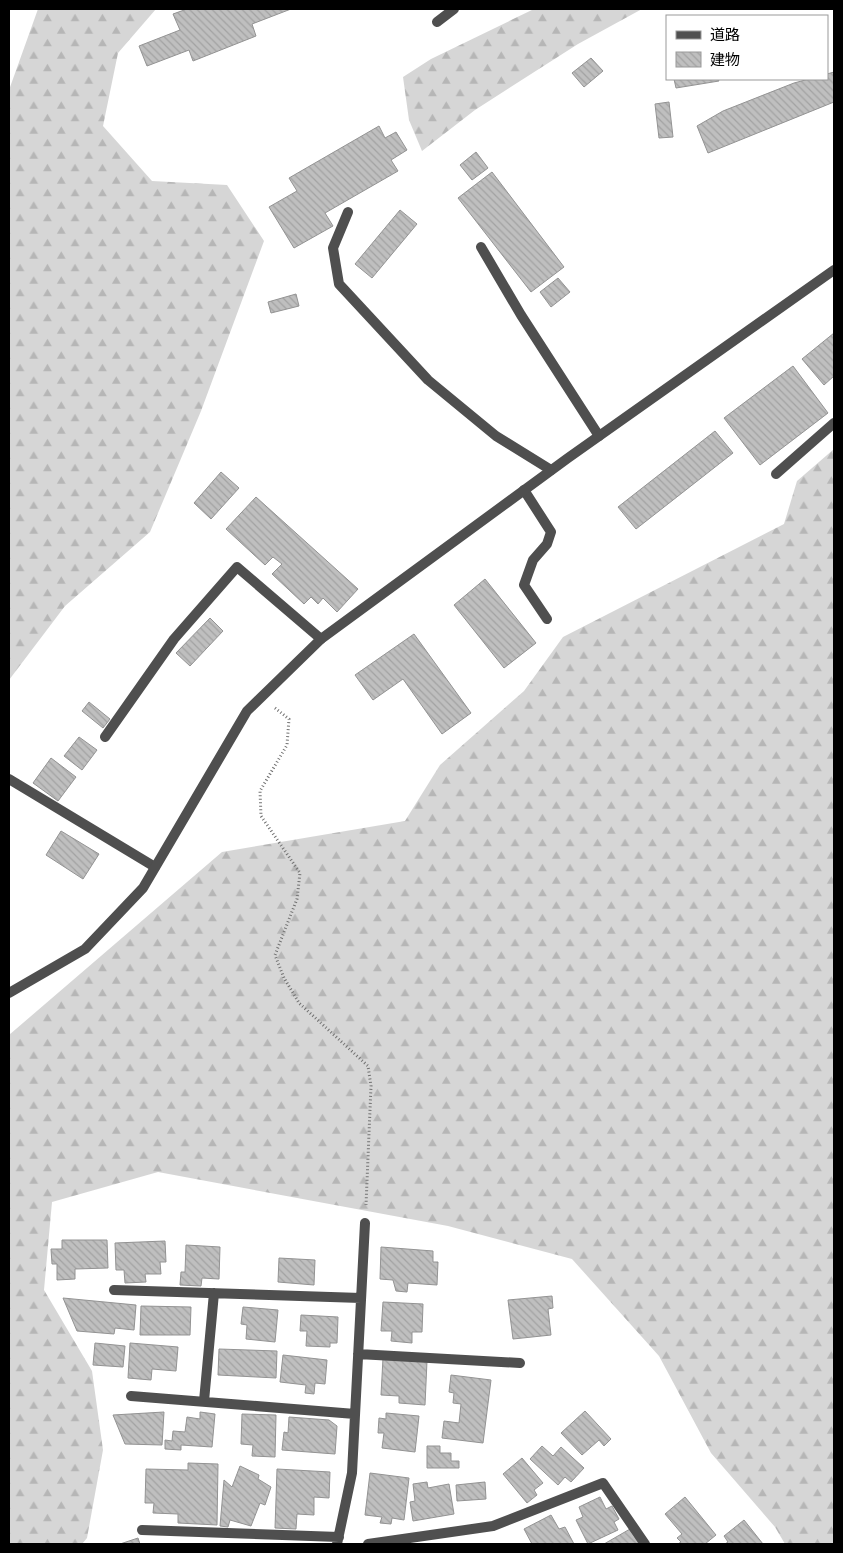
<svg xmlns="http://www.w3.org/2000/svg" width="843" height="1553" font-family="'Archivo Narrow','Noto Sans JP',sans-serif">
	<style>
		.forest { fill: url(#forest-firs) }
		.building { fill: url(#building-back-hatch); stroke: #939393 }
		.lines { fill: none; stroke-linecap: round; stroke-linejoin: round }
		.path { stroke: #717171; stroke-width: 3; stroke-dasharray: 1 2.5; stroke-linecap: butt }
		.lane { stroke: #4f4f4f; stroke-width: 10 }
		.street { stroke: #4f4f4f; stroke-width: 10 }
	</style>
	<defs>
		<pattern id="forest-firs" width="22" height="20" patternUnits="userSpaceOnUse" patternTransform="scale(1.25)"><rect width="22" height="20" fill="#d6d6d6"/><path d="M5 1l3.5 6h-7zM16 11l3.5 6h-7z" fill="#b6b6b6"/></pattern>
		<pattern id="building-back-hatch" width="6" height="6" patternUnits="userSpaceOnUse" patternTransform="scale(1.25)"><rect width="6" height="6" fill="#bfbfbf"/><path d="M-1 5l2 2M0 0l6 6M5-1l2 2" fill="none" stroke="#a2a2a2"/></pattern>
	</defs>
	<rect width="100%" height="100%" fill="#fff"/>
	<!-- forest -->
	<path class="forest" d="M38 9H156L118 53 103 126 152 181 227 185 264 241 201 411 150 532 65 606 9 680V90Z
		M534 9H642L578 44 475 110 422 151 409 120 403 77 431 59Z
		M834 449V1544H785L775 1527 711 1453 659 1356 572 1259 448 1226 158 1172 52 1202 44 1290 92 1371 103 1450 87 1538 82 1544H9V1035L222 852 405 821 440 765 524 691 563 637 784 524 797 481Z"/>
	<!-- building -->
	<path class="building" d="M187 9H291L252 24 256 36 193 61 189 50 147 66 139 46 180 30 173 14Z
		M591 58 603 71 584 87 572 73Z
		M834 72V102L708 153 697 126 723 111 794 83 809 79H827V74Z
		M674 79H718L719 81 676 88Z
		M669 102 673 137 659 138 655 104Z
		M379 126 385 138 396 132 407 150 391 160 398 171 325 213 333 226 294 248 269 207 297 191 289 178Z
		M476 152 488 168 472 180 460 165Z
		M492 172 564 267 531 292 458 198Z
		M400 210 417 224 372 278 355 264Z
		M558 278 570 292 551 307 540 292Z
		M296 294 299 306 271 313 268 302Z
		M834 333V376L824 385 802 359Z
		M793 366 828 413 760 465 724 418Z
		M715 431 733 453 636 529 618 507Z
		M221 472 239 488 211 519 194 503Z
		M256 497 358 589 337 612 323 598 318 604 311 597 304 604 272 574 282 564 273 557 265 565 226 529Z
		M485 579 536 643 504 668 454 605Z
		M210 618 223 631 190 666 176 653Z
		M414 634 471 713 442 734 403 679 373 700 355 675Z
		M89 702 110 719 103 728 82 711Z
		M79 737 97 750 82 770 64 756Z
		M51 758 76 777 58 801 33 783Z
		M61 831 99 854 83 879 46 855Z
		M62 1240H107L108 1268 75 1269V1279L57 1280V1264H52L51 1249H62Z
		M165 1241 166 1262H160L161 1274H145L146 1282 125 1283 124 1270H116L115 1243Z
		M186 1245 220 1247 219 1279 202 1278 201 1286 180 1285 181 1272H185Z
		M381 1247 433 1251V1262H438L437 1285 408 1283 407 1292 396 1291 393 1280 380 1279Z
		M279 1258 315 1260 314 1285 278 1282Z
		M552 1296 553 1308 548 1309 551 1335 513 1339 508 1300Z
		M63 1298 136 1305 134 1330 115 1328 114 1334 77 1331Z
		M383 1302 423 1304 422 1332H412V1343L391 1341 392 1331H381Z
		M141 1306 191 1307 190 1335H140Z
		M243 1307 278 1310 275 1342 246 1339 247 1325 241 1324Z
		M301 1315 338 1317 337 1343H330V1347L306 1346 307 1331H300Z
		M95 1343 125 1346 123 1367 93 1365Z
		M130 1343 178 1347 176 1371 152 1369 151 1380 128 1378Z
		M219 1349 277 1351 276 1378 218 1375Z
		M283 1355 327 1360 325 1384 315 1383 314 1394 305 1393 306 1385 280 1382Z
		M383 1358 427 1361 425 1405 399 1403V1396L381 1395Z
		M451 1375 491 1380 483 1443 442 1438 444 1421 459 1423 461 1404 453 1403 454 1393 449 1392Z
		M585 1411 611 1439 604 1446 599 1440 582 1455 561 1433Z
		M164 1412 162 1445 125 1444 113 1415Z
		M200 1412 215 1414 212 1447 181 1445V1450L165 1449V1440L172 1441 173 1431 185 1432 187 1417 200 1419Z
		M386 1413 419 1416 415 1452 382 1448 384 1433H378L379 1418 386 1419Z
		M242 1414 276 1415 275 1457 252 1456 253 1445 241 1444Z
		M289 1417 329 1420 337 1426 335 1454 282 1450 284 1432 288 1433Z
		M427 1446H440V1453H451V1461H459V1468H427Z
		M542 1446 553 1456 561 1447 584 1468 571 1482 565 1477 558 1485 530 1459Z
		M522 1458 543 1483 534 1490 537 1495 527 1503 503 1474Z
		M188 1463 218 1464 217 1525 178 1523V1514L153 1513 154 1503H145L146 1469 188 1470Z
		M240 1466 259 1475 258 1479 271 1487 265 1505 260 1503 251 1526 230 1520 228 1527 220 1526 224 1480 232 1487Z
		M277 1469 330 1472 329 1498 314 1497V1515L297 1514 296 1529 275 1528Z
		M370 1473 409 1478 404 1520 392 1518 391 1524 380 1523 382 1517 365 1515Z
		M427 1482 428 1488 449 1484 454 1514 413 1521 410 1502 415 1501 413 1484Z
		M485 1482 486 1499 457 1501 456 1485Z
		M600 1497 606 1509 612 1506 619 1519 614 1522 618 1530 588 1544 576 1520 583 1517 579 1507Z
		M685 1497 716 1535 705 1544H678L681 1542 677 1538 682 1534 665 1514Z
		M551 1515 559 1529 565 1527 574 1544H532L524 1529Z
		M744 1520 763 1544H725L728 1542 724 1536Z
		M630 1529 639 1544H604Z
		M138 1538 140 1544H120Z"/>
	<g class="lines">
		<!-- path -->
		<path class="path" d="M275 708 289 719 287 745 260 791 261 816 300 873 297 899 275 955 284 978 299 1003 368 1066 371 1086 366 1205"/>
		<!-- lane -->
		<path class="lane" d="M348 212 333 248 339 284 428 380 496 436 551 470
			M481 247 521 315 599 436
			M776 474 834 423
			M524 490 551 532 547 544 533 560 524 585 547 619
			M105 737 174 639 237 567 321 639
			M9 779 155 867"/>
		<!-- street -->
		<path class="street" d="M437 22 454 9
			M9 993 85 949 143 888 247 711 321 639 568 458 834 270
			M114 1290 361 1298
			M358 1354 520 1363
			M131 1396 355 1414
			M204 1401 214 1293
			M142 1530 339 1537
			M337 1544 352 1473 365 1223
			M368 1544 493 1526 603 1483 645 1544"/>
	</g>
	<!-- border -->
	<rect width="843" height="1553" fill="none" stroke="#000000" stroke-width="20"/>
	<!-- legend -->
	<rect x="666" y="15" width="162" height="65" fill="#ffffff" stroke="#999999"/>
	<rect x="676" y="31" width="25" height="8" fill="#4f4f4f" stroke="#999999"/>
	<text x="710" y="40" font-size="15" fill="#000000">道路</text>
	<rect x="676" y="52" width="25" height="15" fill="url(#building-back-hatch)" stroke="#999999"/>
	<text x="710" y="65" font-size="15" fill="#000000">建物</text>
</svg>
